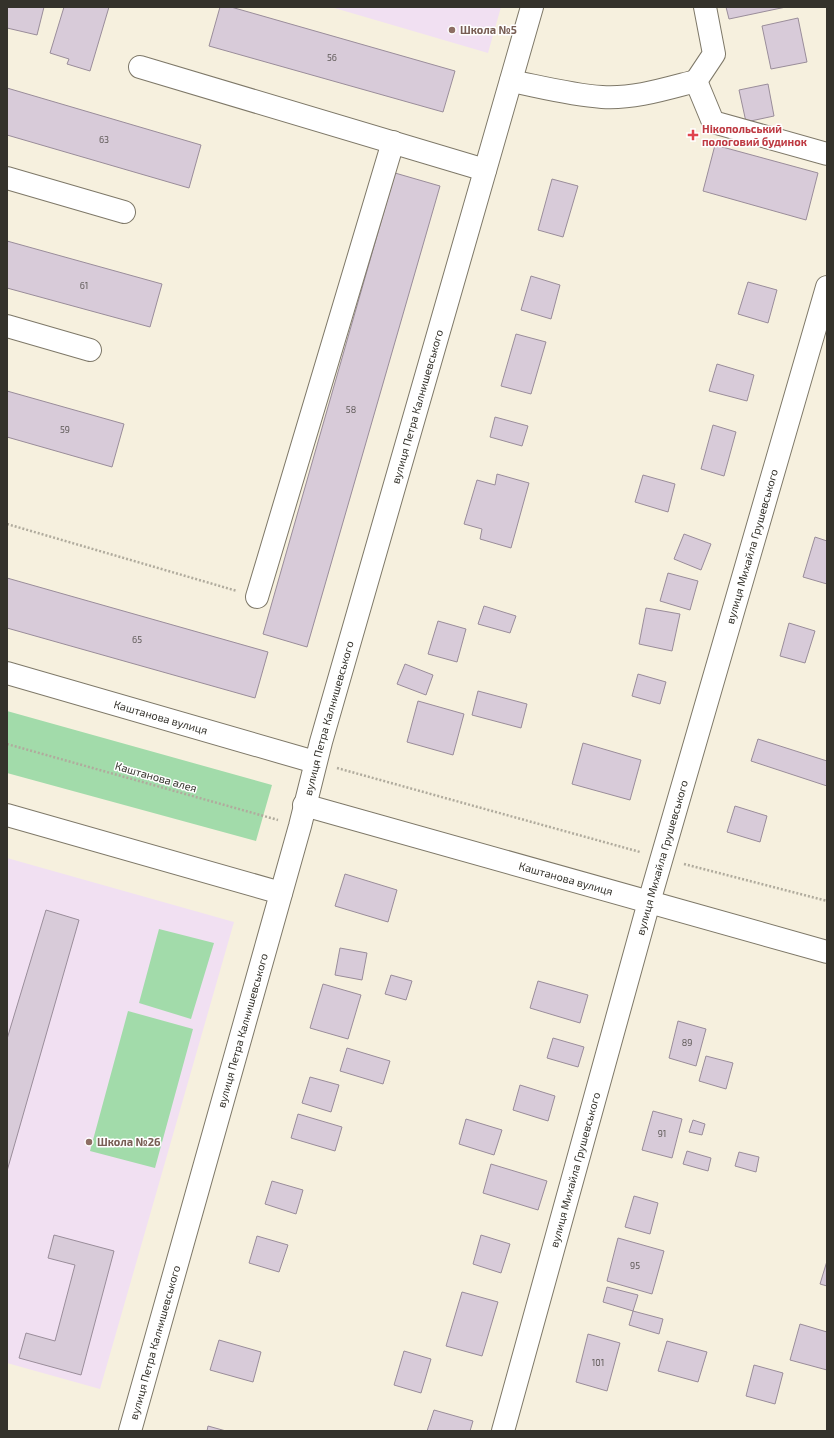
<svg xmlns="http://www.w3.org/2000/svg" width="834" height="1438" font-family="'Exo 2',sans-serif">
	<style>
		.education { fill: #f1e0f2 }
		.green { fill: #a2dbaa }
		.building { fill: #d8cbd9; stroke: #9a8d9a }
		.lines { fill: none; stroke-linecap: round; stroke-linejoin: round }
		.minor-casing { stroke: #7e7868; stroke-width: 24 }
		.path { stroke: #b0ab9d; stroke-width: 2.5; stroke-dasharray: 2 2; stroke-linecap: butt }
		.minor { stroke: #fff; stroke-width: 22 }
		.education-dot { fill: #8d6e63; stroke: #fff; stroke-width: 1.5 }
		.health-dot { fill: #e0444e; stroke: #fff; stroke-width: 1.5 }
		.labels { text-anchor: middle; stroke-width: 3; stroke-linejoin: round; paint-order: stroke }
		.number-label { font-size: 9px; fill: #5d5856 }
		.education-label { font-size: 11px; font-weight: bold; fill: #785e54; stroke: #fff; text-anchor: start }
		.health-label { font-size: 11px; font-weight: bold; fill: #be3a42; stroke: #fff; text-anchor: start }
		.street-label { font-size: 11px; fill: #34322b; stroke: #fff }
	</style>
	<rect width="100%" height="100%" fill="#f6f0de"/>
	<!-- education -->
	<path class="education" d="M331 7H501L488 53Z
		M7 858 234 922 100 1389 7 1363Z"/>
	<!-- green -->
	<path class="green" d="M7 711 272 785 256 841 7 773Z
		M159 929 214 943 191 1019 139 1003Z
		M128 1011 193 1029 155 1168 90 1151Z"/>
	<!-- building -->
	<path class="building" d="M7 7H44L37 35 7 28Z
		M64 7H109L90 71 67 64 69 59 50 53Z
		M220 7H231L455 71 443 112 209 46Z
		M726 7H786L729 19Z
		M798 18 807 62 771 69 762 26Z
		M768 84 774 116 746 122 739 90Z
		M7 88 201 145 189 188 7 135Z
		M715 145 818 173 806 220 703 191Z
		M395 173 440 186 307 647 263 634Z
		M552 179 578 186 563 237 538 230Z
		M7 241 162 284 150 327 7 288Z
		M531 276 560 285 551 319 521 310Z
		M748 282 777 290 768 323 738 314Z
		M516 334 546 342 531 394 501 386Z
		M717 364 754 375 747 401 709 391Z
		M7 391 124 424 112 467 7 437Z
		M495 417 528 426 522 446 490 437Z
		M713 425 736 432 724 476 701 469Z
		M497 474 529 483 511 548 480 539 482 529 464 524 477 480 495 485Z
		M643 475 675 484 668 512 635 502Z
		M684 534 711 544 701 570 674 559Z
		M815 537 827 541V584L803 577Z
		M668 573 698 581 690 610 660 601Z
		M7 578 268 652 255 698 7 628Z
		M484 606 516 616 510 633 478 624Z
		M646 608 680 614 672 651 639 644Z
		M438 621 466 629 457 662 428 654Z
		M789 623 815 631 805 663 780 656Z
		M405 664 433 675 426 695 397 684Z
		M638 674 666 682 660 704 632 696Z
		M478 691 527 704 521 728 472 715Z
		M418 701 464 714 453 755 407 742Z
		M758 739 827 761V786L751 761Z
		M583 743 641 760 630 800 572 784Z
		M735 806 767 816 760 842 727 832Z
		M345 874 397 890 388 922 335 906Z
		M46 910 79 920 7 1171V1039Z
		M340 948 367 953 362 980 335 975Z
		M391 975 412 981 406 1000 385 994Z
		M538 981 588 995 580 1023 530 1008Z
		M323 984 361 995 348 1039 310 1028Z
		M678 1021 706 1029 696 1066 669 1058Z
		M553 1038 584 1047 578 1067 547 1058Z
		M347 1048 390 1061 383 1084 340 1071Z
		M706 1056 733 1063 726 1089 699 1081Z
		M310 1077 339 1085 331 1112 302 1103Z
		M520 1085 555 1096 548 1121 513 1110Z
		M653 1111 682 1119 672 1158 642 1150Z
		M298 1114 342 1127 335 1151 291 1138Z
		M466 1119 502 1130 494 1155 459 1144Z
		M693 1120 705 1124 702 1135 689 1132Z
		M687 1151 711 1158 708 1171 683 1164Z
		M739 1152 759 1157 756 1172 735 1166Z
		M491 1164 547 1181 538 1210 483 1193Z
		M272 1181 303 1190 296 1214 265 1204Z
		M634 1196 658 1203 650 1234 625 1227Z
		M54 1235 114 1251 81 1375 19 1358 26 1333 55 1341 75 1265 48 1258Z
		M481 1235 510 1244 501 1273 473 1264Z
		M257 1236 288 1245 279 1272 249 1263Z
		M618 1238 664 1251 652 1294 607 1281Z
		M827 1261V1286L820 1284Z
		M607 1287 638 1295 633 1311 603 1302Z
		M462 1292 498 1302 482 1356 446 1346Z
		M633 1311 663 1319 659 1334 629 1325Z
		M800 1324 827 1332V1370L790 1360Z
		M588 1334 620 1343 607 1391 576 1382Z
		M219 1340 261 1352 253 1382 210 1370Z
		M667 1341 707 1352 698 1382 658 1371Z
		M404 1351 431 1359 421 1393 394 1385Z
		M754 1365 783 1373 775 1404 746 1396Z
		M434 1410 473 1421 470 1431H427Z
		M208 1426 226 1431H207Z"/>
	<g class="lines">
		<!-- minor casing -->
		<g class="minor-casing">
			<g id="minor">
				<path d="M140 67 485 170"/>
				<path d="M511 81C541 87 571 95 602 97 634 99 665 89 696 81L713 122 827 154"/>
				<path d="M696 81 714 54 705 7"/>
				<path d="M7 178 124 212"/>
				<path d="M7 326 90 350"/>
				<path d="M257 597 393 142"/>
				<path id="s1" d="M7 673 315 762"/>
				<path id="s2" d="M304 805 827 952"/>
				<path d="M7 815 281 893"/>
				<path id="s3" d="M130 1431 300 826 321 742 532 7"/>
				<path id="s4" d="M503 1431 649 902 827 287"/>
			</g>
		</g>
		<!-- path -->
		<path class="path" d="M7 524 237 591
			M7 744 278 820
			M337 768 640 852
			M684 864 827 901"/>
		<!-- minor -->
		<use href="#minor" class="minor"/>
	</g>
	<!-- markers -->
	<g class="education-dot">
		<circle cx="452" cy="30" r="4"/>
		<circle cx="89" cy="1142" r="4"/>
	</g>
	<path class="health-dot" d="M691 129h4v4h4v4h-4v4h-4v-4h-4v-4h4z"/>
	<g class="labels">
		<!-- number labels -->
		<g class="number-label">
			<text x="332" y="61">56</text>
			<text x="104" y="143">63</text>
			<text x="84" y="289">61</text>
			<text x="351" y="413">58</text>
			<text x="65" y="433">59</text>
			<text x="137" y="643">65</text>
			<text x="687" y="1046">89</text>
			<text x="662" y="1137">91</text>
			<text x="635" y="1269">95</text>
			<text x="598" y="1366">101</text>
		</g>
		<!-- education labels -->
		<g class="education-label">
			<text x="460" y="34">Школа №5</text>
			<text x="97" y="1146">Школа №26</text>
		</g>
		<!-- health labels -->
		<g class="health-label">
			<text x="702" y="133">Нікопольський<tspan x="702" dy="13">пологовий будинок</tspan></text>
		</g>
		<!-- street labels -->
		<g class="street-label">
			<text dy="4" stroke="none"><textPath href="#s3" startOffset="1064">вулиця Петра Калнишевського</textPath></text>
			<text dy="4" stroke="none"><textPath href="#s4" startOffset="919">вулиця Михайла Грушевського</textPath></text>
			<text dy="4" stroke="none"><textPath href="#s1" startOffset="160">Каштанова вулиця</textPath></text>
			<text dy="4" stroke="none"><textPath href="#s3" startOffset="740">вулиця Петра Калнишевського</textPath></text>
			<text transform="translate(156 777) rotate(16)" y="4">Каштанова алея</text>
			<text dy="4" stroke="none"><textPath href="#s4" startOffset="595">вулиця Михайла Грушевського</textPath></text>
			<text dy="4" stroke="none"><textPath href="#s2" startOffset="272">Каштанова вулиця</textPath></text>
			<text dy="4" stroke="none"><textPath href="#s3" startOffset="416">вулиця Петра Калнишевського</textPath></text>
			<text dy="4" stroke="none"><textPath href="#s4" startOffset="271">вулиця Михайла Грушевського</textPath></text>
			<text dy="4" stroke="none"><textPath href="#s3" startOffset="92">вулиця Петра Калнишевського</textPath></text>
		</g>
	</g>
	<!-- border -->
	<rect width="834" height="1438" fill="none" stroke="#34322b" stroke-width="16"/>
</svg>
